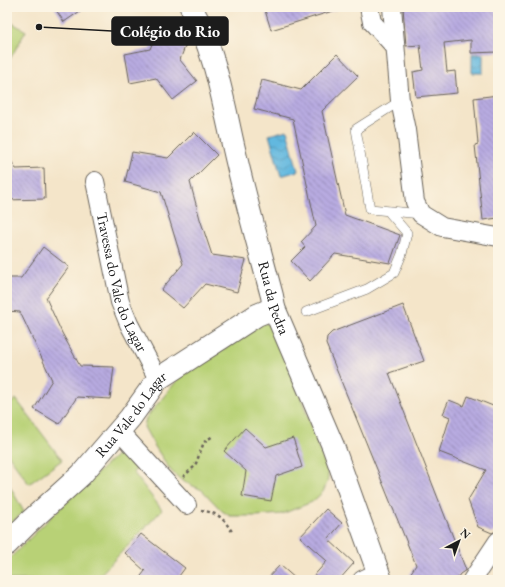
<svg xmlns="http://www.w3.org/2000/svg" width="505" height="587" font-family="'EB Garamond',serif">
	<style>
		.grass { fill: #b8d176; stroke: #6a7649 }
		.water { fill: url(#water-waves); stroke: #3f6a7e }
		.building { fill: url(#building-back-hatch) }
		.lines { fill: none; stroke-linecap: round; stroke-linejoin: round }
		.service-casing { stroke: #686259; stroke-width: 10 }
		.minor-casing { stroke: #686259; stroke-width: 20 }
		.tertiary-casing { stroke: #686259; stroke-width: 24 }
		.path { stroke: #686259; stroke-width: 2.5; stroke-dasharray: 3 3; stroke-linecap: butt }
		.service { stroke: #fff; stroke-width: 9 }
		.minor { stroke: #fff; stroke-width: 18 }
		.tertiary { stroke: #fff; stroke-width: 22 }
		.labels { text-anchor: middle; stroke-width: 4; stroke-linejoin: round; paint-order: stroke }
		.street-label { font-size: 15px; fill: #1c1c1c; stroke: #fcf5e5 }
		.leader { fill: none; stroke: #1c1c1c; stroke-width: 1.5 }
		.callout-dot { fill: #1c1c1c; stroke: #fcf5e5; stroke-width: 1.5 }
		.callout { fill: #1c1c1c; stroke: #1c1c1c; stroke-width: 1.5 }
		.callout-label { font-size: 16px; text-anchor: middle; font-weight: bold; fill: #fff }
	</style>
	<defs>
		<pattern id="water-waves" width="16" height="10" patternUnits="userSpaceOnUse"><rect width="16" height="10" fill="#62b8df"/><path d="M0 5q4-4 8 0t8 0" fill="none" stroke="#5095b4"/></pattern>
		<pattern id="building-back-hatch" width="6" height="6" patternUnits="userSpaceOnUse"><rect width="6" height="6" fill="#b8abe1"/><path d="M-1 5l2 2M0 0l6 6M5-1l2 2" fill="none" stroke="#958ab6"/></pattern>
	</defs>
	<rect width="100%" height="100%" fill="#fcf5e5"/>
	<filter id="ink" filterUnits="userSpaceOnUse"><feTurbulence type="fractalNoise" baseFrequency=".025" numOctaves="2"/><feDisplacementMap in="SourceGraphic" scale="8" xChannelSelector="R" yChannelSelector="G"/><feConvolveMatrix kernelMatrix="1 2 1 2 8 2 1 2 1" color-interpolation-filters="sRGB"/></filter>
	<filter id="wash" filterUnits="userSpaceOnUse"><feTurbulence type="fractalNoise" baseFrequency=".012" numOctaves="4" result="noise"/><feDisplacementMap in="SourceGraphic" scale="16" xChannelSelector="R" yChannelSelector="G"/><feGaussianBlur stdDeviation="0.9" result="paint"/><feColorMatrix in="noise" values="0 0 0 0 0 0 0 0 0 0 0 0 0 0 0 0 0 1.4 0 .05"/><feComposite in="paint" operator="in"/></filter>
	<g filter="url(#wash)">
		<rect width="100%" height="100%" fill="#f4e5c9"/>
		<!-- grass -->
		<path class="grass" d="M7 20 26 31 7 64Z
			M263 323 274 325 277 331 328 473V480L323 492 312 502 282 514 256 516H230L222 511 202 490 182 481 171 471 154 445 144 427 146 418 179 378Z
			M16 399 62 460 29 484 7 453V406Z
			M125 449 130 450 127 454 138 468 133 472 162 510 95 580H7V561L54 514 121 451Z
			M7 481 24 512 7 526Z"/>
		<!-- water -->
		<path class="water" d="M472 54H483V73H472Z
			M287 130 298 171 281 176 269 135Z"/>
		<g id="blocks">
			<!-- building -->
			<path class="building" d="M54 7H86L64 22Z
				M264 7H336V10L271 30Z
				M403 7H498V52L471 53V40L444 43 447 72 455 71 457 93 416 97 413 72 423 70 420 45 406 46Z
				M161 22 190 33 180 60 197 81 173 100 156 78 130 83 125 54 150 49Z
				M337 54 358 76 322 111 345 215 400 235 390 263 335 254 310 281 291 261 305 247 301 242 316 226 293 119 254 109 262 80 301 90Z
				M498 95V218L483 220 475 145 478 144 474 98Z
				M194 132 217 155 190 182 200 219 212 255 246 260 237 292 205 284 183 308 161 290 183 264 161 192 125 182 132 152 168 158Z
				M7 154 16 169 44 168 45 199 7 200Z
				M43 247 69 267 46 298 62 333 80 366 114 367 110 399 77 397 59 424 34 409 52 380 20 312 7 311V278H21Z
				M403 305 424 361 389 373 466 570 460 574 456 580H406L416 565 326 344 327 337 332 332Z
				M468 396 498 408V528L496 531 492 533 478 527 468 500 486 470 439 452 450 417 443 414 449 400 464 406Z
				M245 428 266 447 293 438 302 467 276 476 271 501 242 496 246 471 224 451Z
				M326 509 342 523 328 539 354 563 339 580H310L327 561 300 537Z
				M141 534 185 568 176 580H138L145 571 125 553Z
				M280 565 297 580H266Z"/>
		</g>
	</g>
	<g filter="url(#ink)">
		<use href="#blocks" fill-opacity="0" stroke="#686259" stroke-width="1"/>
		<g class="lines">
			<!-- service casing -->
			<g class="service-casing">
				<path id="service" d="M400 101 356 129 370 209 421 214
					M306 312 367 289 394 273 402 254 407 233 388 211"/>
			</g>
			<!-- minor casing -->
			<g class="minor-casing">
				<g id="minor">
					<path d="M369 7 372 22 395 47"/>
					<path d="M392 7 400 101 406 130 415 202 421 214 442 227 498 237"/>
					<path id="s1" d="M95 181 120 302 129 324 158 379"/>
					<path d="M119 431 187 505"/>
					<path d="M362 580 379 572"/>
					<path d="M472 580 498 541"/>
				</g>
			</g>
			<!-- tertiary casing -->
			<g class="tertiary-casing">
				<g id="tertiary">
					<path id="s2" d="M191 7C215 50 223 101 234 149 245 198 259 247 272 296L274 308 333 446 381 580"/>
					<path id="s3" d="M7 544 28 523 81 475 130 418 158 379 257 315 274 308"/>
				</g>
			</g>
			<!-- path -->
			<path class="path" d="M183 477 195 466 204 442 213 436
				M201 510C220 514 222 517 233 533"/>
			<!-- service -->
			<use href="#service" class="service"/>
			<!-- minor -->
			<use href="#minor" class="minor"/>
			<!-- tertiary -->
			<use href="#tertiary" class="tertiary"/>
		</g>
	</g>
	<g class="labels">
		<!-- street labels -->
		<g class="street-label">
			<text dy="5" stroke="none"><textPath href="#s1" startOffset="105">Travessa do Vale do Lagar</textPath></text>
			<text dy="5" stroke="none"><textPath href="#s2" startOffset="303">Rua da Pedra</textPath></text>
			<text dy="5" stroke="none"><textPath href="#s3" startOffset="180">Rua Vale do Lagar</textPath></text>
		</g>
	</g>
	<!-- callouts -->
	<path class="leader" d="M39 27L112 31"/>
	<circle class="callout-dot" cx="39" cy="27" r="4"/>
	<rect class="callout" x="112" y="17" width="116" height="28" rx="4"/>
	<g class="callout-label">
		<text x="170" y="37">Colégio do Rio</text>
	</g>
	<!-- margin -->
	<rect width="505" height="587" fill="none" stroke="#fcf5e5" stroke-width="24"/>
	<!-- north arrow -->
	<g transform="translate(459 541) rotate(41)" stroke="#fcf5e5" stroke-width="3" paint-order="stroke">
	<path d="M0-3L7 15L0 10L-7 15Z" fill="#1c1c1c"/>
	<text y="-6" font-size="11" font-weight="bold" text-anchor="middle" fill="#1c1c1c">N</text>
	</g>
</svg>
